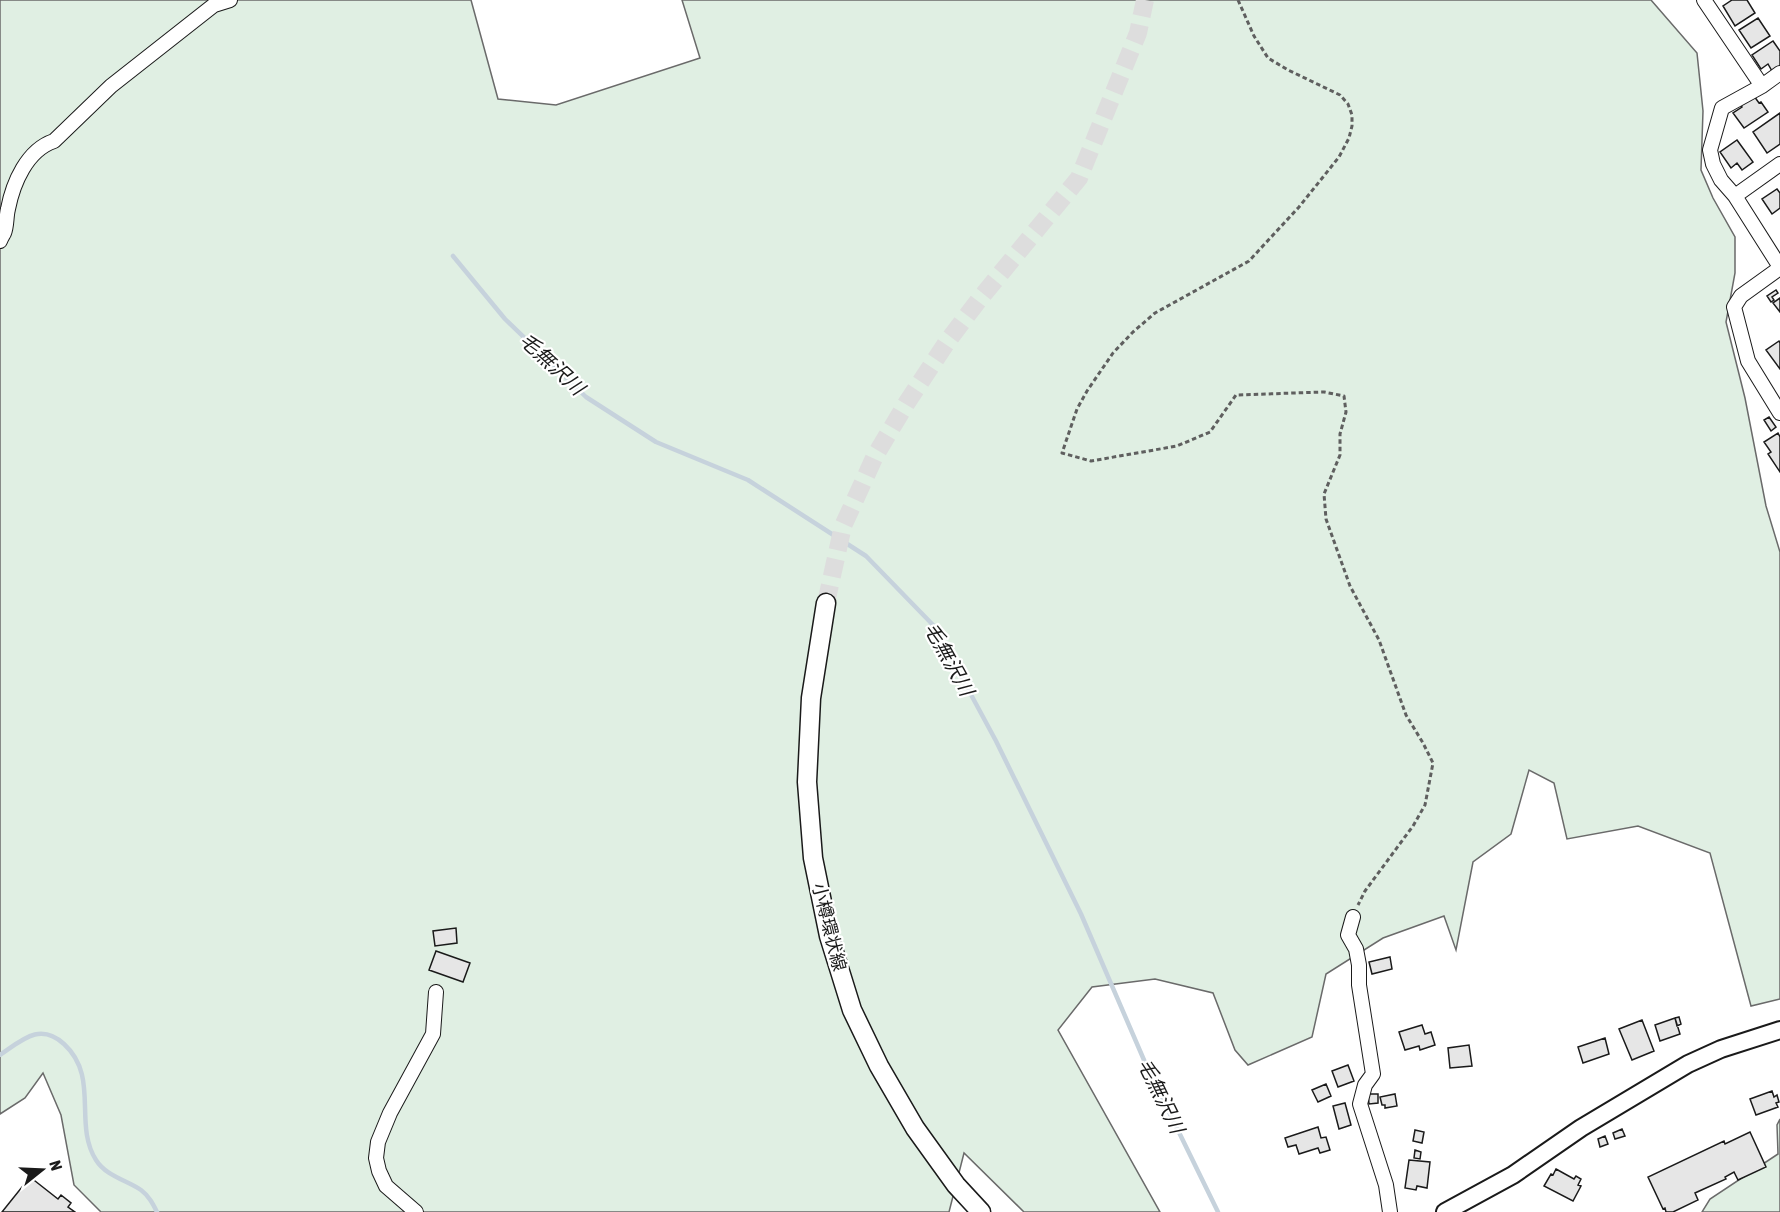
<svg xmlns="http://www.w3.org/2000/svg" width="1780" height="1212" font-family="'Asap Condensed','Noto Sans JP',sans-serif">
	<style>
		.green { fill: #e0efe3; stroke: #6a6a6a; stroke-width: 1.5 }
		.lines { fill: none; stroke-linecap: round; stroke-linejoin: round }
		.stream { stroke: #c6d2dc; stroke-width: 4.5 }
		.building { fill: #e6e6e6; stroke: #1a1a1a; stroke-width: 1.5 }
		.secondary-tunnel { stroke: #ddd; stroke-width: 18; stroke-dasharray: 18 9; stroke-linecap: butt }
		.minor-casing { stroke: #1a1a1a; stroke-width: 16 }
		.tertiary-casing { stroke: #1a1a1a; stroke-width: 20 }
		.secondary-casing { stroke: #1a1a1a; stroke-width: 21 }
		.path { stroke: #5f5f5f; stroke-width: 3; stroke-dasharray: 4.5 3; stroke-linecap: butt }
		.minor { stroke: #fff; stroke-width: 14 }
		.tertiary { stroke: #fff; stroke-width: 16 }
		.secondary { stroke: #fff; stroke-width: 18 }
		.labels { text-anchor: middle; stroke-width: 4.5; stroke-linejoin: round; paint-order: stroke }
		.street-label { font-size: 18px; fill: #1a1a1a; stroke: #fff }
		.water-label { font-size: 20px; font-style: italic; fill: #1a1a1a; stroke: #fff }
	</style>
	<rect width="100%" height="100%" fill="#fff"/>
	<!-- green -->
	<path class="green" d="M0 0H471L498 99 556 105 700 58 682 0H1651L1697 53 1703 111 1701 170 1713 198 1735 237V273L1726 322 1745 398 1766 506 1780 552V999L1751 1006 1710 853 1638 826 1567 839 1554 783 1529 770 1511 834 1473 862 1456 950 1444 916 1383 938 1326 974 1312 1037 1248 1065 1235 1050 1213 993 1155 979 1092 987 1058 1030 1160 1212H1024L964 1153 949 1212H101L74 1185 61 1115 43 1073 25 1098 0 1114Z
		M1780 1119V1212H1702L1710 1199 1778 1154 1777 1125Z"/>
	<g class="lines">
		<!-- stream -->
		<path class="stream" d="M453 256 505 319 586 397 656 442 748 480 866 556 934 626 996 741 1081 914 1147 1067 1218 1212
			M0 1055C22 1040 40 1022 64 1044 100 1077 73 1124 96 1160 106 1176 126 1180 141 1190 149 1196 153 1204 157 1212"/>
	</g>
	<!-- building -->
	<path class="building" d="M1732 0H1747L1755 13 1735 26 1723 6Z
		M1758 18 1770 36 1751 48 1739 30Z
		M1773 41 1780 51V66L1772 71 1768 64 1761 69 1752 55Z
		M1754 96 1759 103 1761 102 1768 112 1744 128 1733 113 1742 107 1741 105Z
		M1780 113V144L1767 153 1753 132Z
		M1737 140 1753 162 1742 170 1737 163 1731 168 1720 152Z
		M1777 189 1780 193V208L1772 214 1762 199Z
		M1776 290 1778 293 1772 297 1774 300 1771 302 1767 296Z
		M1780 298V312L1773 303Z
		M1779 341 1780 343V369L1766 350Z
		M1769 417 1776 427 1771 431 1764 420Z
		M1778 433 1780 437V472L1768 454 1771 452 1764 442Z
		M456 928 457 943 435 946 433 931Z
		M436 951 470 963 463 982 429 970Z
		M1390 957 1392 969 1372 974 1369 962Z
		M1679 1017 1681 1024 1677 1026 1675 1018Z
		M1675 1018 1680 1034 1660 1041 1655 1025Z
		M1642 1020 1654 1051 1632 1060 1619 1029Z
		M1422 1025 1425 1034 1431 1032 1435 1045 1420 1050 1419 1046 1405 1050 1399 1032Z
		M1605 1038 1609 1054 1583 1063 1578 1047Z
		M1469 1045 1472 1066 1450 1068 1448 1048Z
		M1348 1065 1354 1081 1338 1087 1332 1071Z
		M1326 1084 1331 1096 1318 1102 1312 1090Z
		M1772 1091 1774 1097 1777 1095 1779 1102 1776 1103 1778 1107 1756 1115 1750 1099Z
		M1368 1094H1378V1103L1369 1104Z
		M1395 1094 1397 1106 1385 1108V1105H1382L1380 1097Z
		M1345 1103 1351 1125 1339 1129 1333 1106Z
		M1318 1127 1321 1138 1326 1137 1330 1150 1320 1153 1318 1148 1299 1154 1296 1145 1288 1147 1285 1138Z
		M1622 1129 1625 1136 1615 1139 1613 1133Z
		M1415 1130 1424 1132 1422 1143 1413 1141Z
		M1750 1132 1766 1167 1738 1180 1734 1172 1725 1177 1726 1179 1695 1193 1698 1200 1673 1212H1666L1665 1208 1663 1209 1648 1177 1724 1141 1725 1144Z
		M1605 1136 1608 1144 1600 1147 1598 1139Z
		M1415 1150 1421 1152 1420 1159 1414 1158Z
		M1409 1160 1430 1162 1427 1188 1417 1186 1416 1190 1405 1188Z
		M1556 1169 1574 1179 1576 1176 1581 1179 1578 1185 1581 1186 1573 1201 1544 1186 1551 1174 1553 1175Z
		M30 1177 58 1199 61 1195 71 1203 68 1207 75 1212H2Z"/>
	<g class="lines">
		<!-- secondary-tunnel -->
		<path class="secondary-tunnel" d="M826 603 843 526 875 456 906 404 947 342 978 301 1079 178 1138 33 1145 0"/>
		<!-- minor casing -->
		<g class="minor-casing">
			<path id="minor" d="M1704 0 1762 86
				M1780 73 1762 86 1722 108 1710 150 1713 164 1721 180 1735 196 1780 267
				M1735 196 1780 164
				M0 241C1 238 3 235 4 233 7 226 6 216 8 209 13 183 27 150 54 141L111 86 214 5 230 0
				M1780 268 1741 296 1734 307 1748 361 1780 413
				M1353 917 1348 935 1356 949 1359 965V985L1373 1074 1365 1085 1360 1104 1386 1185 1390 1212
				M416 1212 386 1186 379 1171 376 1158 378 1142 390 1113 433 1034 436 992"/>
		</g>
		<!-- tertiary casing -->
		<g class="tertiary-casing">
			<path id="tertiary" d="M1445 1212 1513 1175 1581 1128 1688 1064 1721 1049 1780 1030"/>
		</g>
		<!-- secondary casing -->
		<g class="secondary-casing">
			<path id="secondary" d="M826 603 811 698 807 782 813 858 829 936 852 1010 879 1066 915 1128 956 1185 981 1212"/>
		</g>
		<!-- path -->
		<path class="path" d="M1238 0 1254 36 1268 58 1288 70 1340 95 1348 104 1352 115V126L1349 138 1339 157 1299 207 1249 261 1155 313 1133 332 1113 353 1087 391 1077 409 1062 453 1091 461 1177 446 1210 432 1236 395 1324 392 1344 396 1346 412 1340 434V455L1324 494 1326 519 1350 586 1379 640 1406 715 1423 743 1433 763 1425 805 1413 826 1365 891 1358 905"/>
		<!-- minor -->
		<use href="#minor" class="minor"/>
		<!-- tertiary -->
		<use href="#tertiary" class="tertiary"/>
		<!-- secondary -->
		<use href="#secondary" class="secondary"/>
	</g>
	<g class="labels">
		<!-- street labels -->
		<g class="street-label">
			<text transform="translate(829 927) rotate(76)" y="6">小樽環状線</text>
		</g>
		<!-- water labels -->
		<g class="water-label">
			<text transform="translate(552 364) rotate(43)" y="7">毛無沢川</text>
			<text transform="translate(949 659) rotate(61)" y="7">毛無沢川</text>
			<text transform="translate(1161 1096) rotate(64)" y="7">毛無沢川</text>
		</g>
	</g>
	<!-- north arrow -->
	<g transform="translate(42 1170) rotate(72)" stroke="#ffffff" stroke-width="4.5" paint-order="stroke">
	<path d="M0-4.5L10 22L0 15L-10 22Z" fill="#1a1a1a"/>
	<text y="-9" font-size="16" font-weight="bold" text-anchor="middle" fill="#1a1a1a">N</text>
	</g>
</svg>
